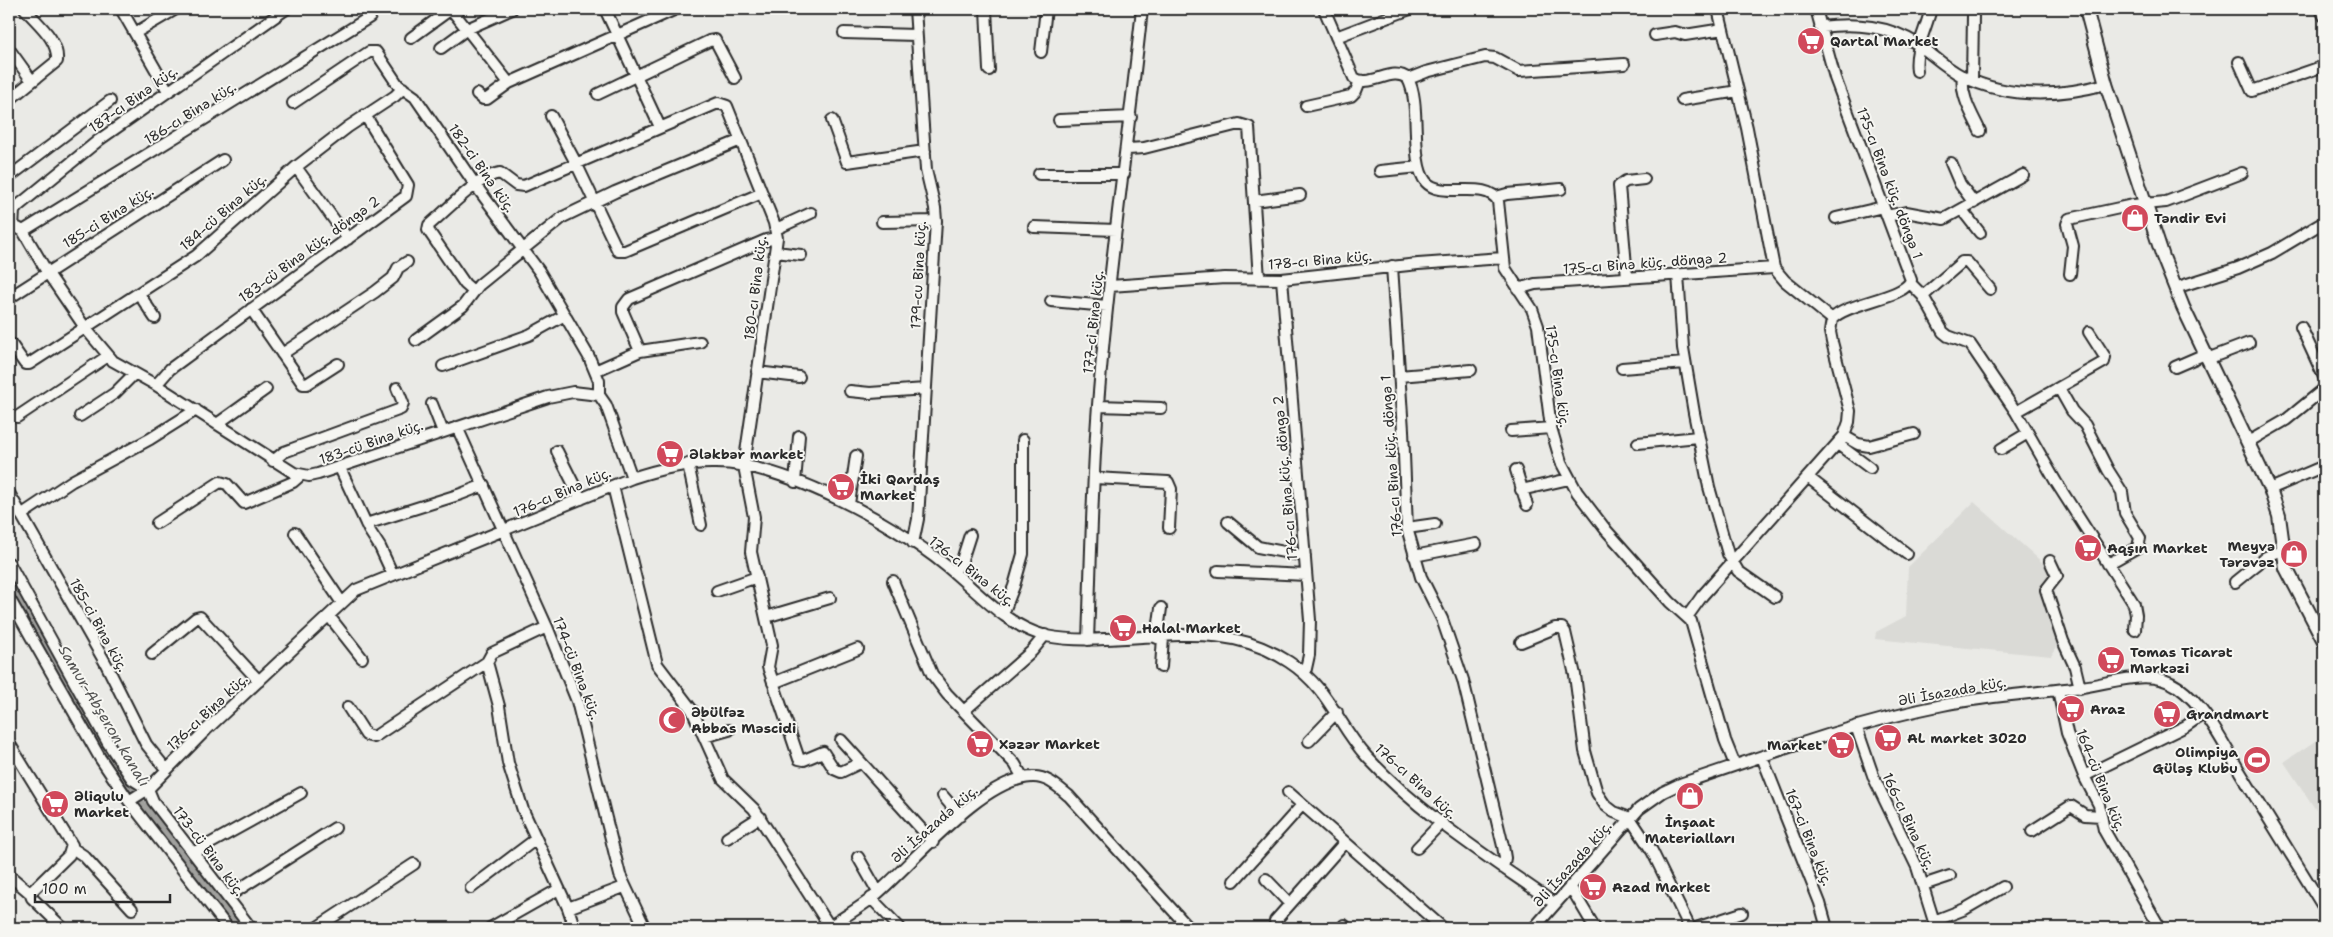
<svg xmlns="http://www.w3.org/2000/svg" width="2333" height="937" font-family="'Shantell Sans',sans-serif">
	<style>
		.built { fill: #dadad6 }
		.lines { fill: none; stroke-linecap: round; stroke-linejoin: round }
		.canal { stroke: #a1a19e; stroke-width: 10 }
		.minor-casing { stroke: #2b2b2b; stroke-width: 14 }
		.major-casing { stroke: #2b2b2b; stroke-width: 16 }
		.minor { stroke: #f6f6f2; stroke-width: 10 }
		.major { stroke: #f6f6f2; stroke-width: 12 }
		.labels { text-anchor: middle; stroke-width: 4; stroke-linejoin: round; paint-order: stroke }
		.poi-label { font-size: 14px; font-weight: bold; fill: #2b2b2b; stroke: #f6f6f2; text-anchor: start }
		.street-label { font-size: 14px; fill: #2b2b2b; stroke: #f6f6f2 }
		.water-label { font-size: 15px; font-style: italic; fill: #545453; stroke: #f6f6f2 }
	</style>
	<rect width="100%" height="100%" fill="#eaeae6"/>
	<filter id="ink" filterUnits="userSpaceOnUse"><feTurbulence type="fractalNoise" baseFrequency=".02" numOctaves="2"/><feDisplacementMap in="SourceGraphic" scale="10" xChannelSelector="R" yChannelSelector="G"/><feConvolveMatrix kernelMatrix="1 2 1 2 8 2 1 2 1" color-interpolation-filters="sRGB"/></filter>
	<g filter="url(#ink)">
		<!-- built -->
		<path class="built" d="M1974 502 2043 563 2053 577 2040 588 2059 643 2051 656 1875 639 1876 632 1906 616 1908 567Z
			M2324 735V822L2284 762Z"/>
		<g class="lines">
			<!-- canal -->
			<path class="canal" d="M9 585 119 776 237 928"/>
			<!-- minor casing -->
			<g class="minor-casing">
				<path id="minor" d="M121 9 168 91
					M451 9 509 83 676 9
					M605 9 660 127
					M986 9 989 70
					M1324 9 1354 78C1371 89 1392 65 1408 79 1422 104 1409 162 1426 182 1442 200 1486 179 1498 201L1505 268 1532 309 1538 326 1551 428 1561 462 1577 492 1606 530 1670 602 1691 621 1725 740 1735 765
					M1718 9 1747 128 1774 268 1785 281 1832 319
					M2321 9 2324 16
					M1820 27C1856 23 1888 25 1919 45 1933 55 1946 68 1962 76 2008 99 2058 97 2106 84
					M135 33 176 9
					M844 33 916 35
					M1655 35 1675 32 1685 35 1723 29
					M1336 37 1410 9
					M411 38 451 9
					M441 48 467 29 512 9
					M9 49 32 81
					M1041 52 1046 9
					M2239 62 2252 91 2324 66
					M1917 71C1914 50 1925 32 1930 12
					M1963 76C1960 95 1972 114 1980 131
					M1408 79 1426 72 1485 57 1495 58 1519 71 1624 64
					M1972 80 1973 16
					M477 94 483 99H487L509 83
					M598 94 709 41 715 40 735 78
					M9 100 57 61C59 40 38 24 25 9
					M1682 100 1738 91
					M293 103 369 52H376L398 85 415 97 476 186 539 271 589 357 599 381V395
					M1306 106 1351 96 1356 91 1360 81
					M551 116 576 163 618 251H625L762 193
					M832 120 847 162 925 151
					M1059 120 1131 117
					M1128 149 1144 148 1239 124 1249 127 1259 279
					M1951 163 1960 184 1974 203
					M296 167 348 239
					M1380 171 1419 167
					M1039 174H1124
					M9 177 110 101
					M1496 197 1507 194 1561 189
					M1254 201 1300 195
					M1962 210 1980 233
					M1887 216 1906 212 1944 219 2023 175
					M1836 218 1883 207
					M882 222 936 221
					M13 227 14 211 18 206 99 140 286 9
					M1034 227 1116 230
					M9 228H18L23 231 47 272 86 329 113 361 156 385 294 473 309 476 318 474 548 397 573 392 599 395 606 405 632 478
					M776 229 811 213
					M23 231 370 17
					M776 252 801 255
					M1392 266 1403 430 1407 528 1421 577 1442 619 1463 680 1503 846 1505 858 1503 868
					M1678 274 1683 348 1694 413 1709 487 1728 554 1738 571 1775 597
					M2070 274 2073 246 2067 224 2069 219 2133 205 2166 202 2242 173
					M1627 277 1619 186 1626 181 1644 179
					M1282 279 1310 620 1309 655 1305 673
					M1910 283 1923 296 1943 332 1948 336 1970 344 2016 412 2056 482 2134 604 2136 615 2135 630
					M1110 286 1225 278 1282 279 1418 264 1503 258
					M2175 288 2238 268 2272 253 2324 222
					M1518 289 1535 284 1774 268
					M473 291 465 284 428 230 429 225C446 211 478 176 500 173L516 185 524 186 718 103 727 106 774 223 777 238 744 466 754 517 751 552 772 645 768 667 799 759 804 760 823 752 834 769 841 772 860 763
					M139 294 155 318
					M1923 296 1962 262H1967L1990 289
					M9 298 223 160
					M1051 301 1107 306
					M251 309 303 384H307L338 364
					M2301 327 2324 377
					M416 340 463 306 479 285 563 217 615 192 741 140
					M11 344 25 364H29L196 256 296 167 348 127 395 96 403 88
					M640 351 700 342
					M282 354 375 292 393 278 398 268 407 262
					M2207 359 2249 343
					M443 366 529 335 565 315
					M2175 367 2205 354
					M1622 368 1685 363
					M595 371 640 351 623 312V307L629 299 766 240 777 238
					M757 372 799 377
					M1399 376 1471 370
					M156 385 170 369 406 196 408 185 365 115
					M2059 388 2072 411 2085 425 2108 470 2122 492 2125 513 2140 538 2138 547 2108 564
					M850 391 870 393 925 389
					M432 404 443 432
					M1098 406 1161 408
					M2016 412 2104 362 2105 357 2089 332
					M80 416 115 393 134 374
					M17 417 108 356
					M217 424 266 389
					M457 427 547 627 577 701 620 875 645 928
					M1511 431 1551 428
					M1844 436 1858 444 1869 446 1914 434
					M2248 442 2286 420 2324 389
					M1638 443 1698 437
					M1839 445 1870 468
					M2001 449 2028 433
					M557 451 581 499
					M273 461 284 452 401 409 403 403 397 388
					M688 464 701 525
					M340 468 369 530 380 547 393 575
					M1516 470 1527 505
					M1095 478 1168 482 1171 489 1169 528
					M1809 478 1907 554
					M795 482 799 436
					M613 486 657 664 692 710 723 779 754 809 830 927
					M2270 489 2324 466
					M1521 490 1569 479
					M9 493 106 664 146 744 166 769
					M849 504 856 456
					M21 515 72 481 150 439 196 410
					M1228 522 1258 547 1305 556
					M157 523 220 482 227 484 244 503 293 482 301 475
					M366 524 461 494 484 485
					M1407 528 1435 524
					M295 533 342 603
					M913 543 918 519 936 221 935 208 926 170 915 9
					M1414 556 1476 544
					M2050 561 2057 576 2046 590 2063 641 2075 667 2080 688
					M9 563 108 743 132 779 148 789
					M1218 571 1306 575
					M954 572 962 560 970 535
					M893 581 932 674 947 694 1015 764 1023 778
					M2235 582 2266 557 2282 550
					M717 591 757 577
					M9 598 100 758 129 801 228 928
					M1003 614 1014 586 1023 554V440
					M329 616 362 658
					M766 617 830 598
					M1687 617 1702 596 1844 436 1849 422 1850 411 1832 342 1830 332 1832 319C1848 302 1905 298 1911 280L1835 78 1816 9
					M547 627 492 653 487 662 499 706 508 763 523 810 568 908 572 920 569 928
					M1157 638 1161 608
					M1088 640C1091 561 1092 483 1098 405 1108 272 1128 141 1142 9
					M1521 642 1555 628H1562L1565 632 1575 675 1585 751 1597 793 1605 805 1614 812 1630 818 1652 851 1690 928
					M152 654 196 618 200 617 259 681
					M1161 667 1163 637
					M773 683 858 649
					M2058 690 2067 733 2084 776 2099 805 2104 830 2160 928
					M348 707 366 735 374 737 487 662
					M965 710 1032 651 1045 635
					M1856 726 1874 778 1917 867 1936 928
					M704 737 729 730
					M841 740 933 842
					M1309 741 1337 712
					M9 743 72 845 69 855 30 893 32 898 63 928
					M1762 757 1820 903 1827 928
					M2084 776 2186 726 2203 714
					M148 789 153 801 251 928
					M1288 792 1443 928
					M943 796 960 816
					M129 801 148 789 206 730 356 590 632 478C659 469 687 462 716 463 784 463 893 523 945 565 977 590 1005 626 1046 636 1066 640 1086 640 1105 639 1171 637 1230 623 1289 662 1330 689 1337 724 1367 757 1421 815 1490 858 1554 903
					M2032 831 2071 806 2085 815 2101 816
					M727 838 760 817
					M72 848 84 856 132 909
					M1417 848 1441 823
					M193 853 301 793
					M858 857 878 892
					M9 875 30 893
					M1266 879 1290 904
					M1234 881 1302 805
					M1923 885 1950 876
					M1570 886 1595 928
					M471 888 536 839
					M227 897 335 828
					M871 898 900 928
					M568 908 624 887
					M1275 921 1345 842
					M1934 921 1965 909 2003 887
					M1344 925 1347 928
					M316 928 414 864
					M490 928 559 889
					M828 928C842 918 858 909 872 898 912 865 980 779 1032 777 1047 776 1058 787 1069 796L1189 928
					M1534 928 1639 809 1663 792 1680 784C1767 755 1853 723 1943 705 1989 696 2036 693 2082 687 2113 683 2150 667 2178 687 2205 706 2223 743 2240 772 2268 817 2296 863 2324 908
					M1696 928 1742 913"/>
			</g>
			<!-- major casing -->
			<g class="major-casing">
				<path id="major" d="M2086 9 2106 84 2163 257 2183 307 2270 489 2279 516 2286 568 2324 641"/>
			</g>
			<!-- minor -->
			<use href="#minor" class="minor"/>
			<!-- major -->
			<use href="#major" class="major"/>
		</g>
	</g>
	<!-- icons -->
	<defs>
		<g id="supermarket-disc" transform="scale(1.4375)"><circle r="9.5" fill="#d1495b" stroke="#f6f6f2"/><path d="M-6-5.5h2.5l.6 2H6L4.5 2H-2.5L-4.4-4H-6ZM-1.5 3.2a1.3 1.3 0 1 0 .1 0ZM3 3.2a1.3 1.3 0 1 0 .1 0Z" fill="#fff"/></g>
		<g id="shop-disc" transform="scale(1.4375)"><circle r="9.5" fill="#d1495b" stroke="#f6f6f2"/><path d="M-5-2.5h2.3a2.7 3.5 0 0 1 5.4 0H5L5.5 6h-11ZM-1.5-2.5h3a1.5 2.3 0 0 0-3 0Z" fill="#fff"/></g>
		<g id="mosque-disc" transform="scale(1.4375)"><circle r="9.5" fill="#d1495b" stroke="#f6f6f2"/><path d="M3.5-4.9A6 6 0 1 0 3.5 4.9A5 5 0 1 1 3.5-4.9Z" fill="#fff"/></g>
		<g id="stadium-disc" transform="scale(1.4375)"><circle r="9.5" fill="#d1495b" stroke="#f6f6f2"/><path d="M0-5a6.5 5 0 1 0 0 10a6.5 5 0 1 0 0-10ZM-3.5-1.8h7v3.6h-7Z" fill="#fff"/></g>
	</defs>
	<g fill-rule="evenodd">
		<use href="#supermarket-disc" x="1811" y="41"/>
		<use href="#shop-disc" x="2135" y="218"/>
		<use href="#supermarket-disc" x="670" y="454"/>
		<use href="#supermarket-disc" x="841" y="487"/>
		<use href="#supermarket-disc" x="2088" y="548"/>
		<use href="#shop-disc" x="2294" y="554"/>
		<use href="#supermarket-disc" x="1123" y="628"/>
		<use href="#supermarket-disc" x="2111" y="660"/>
		<use href="#supermarket-disc" x="2071" y="709"/>
		<use href="#supermarket-disc" x="2167" y="714"/>
		<use href="#mosque-disc" x="672" y="720"/>
		<use href="#supermarket-disc" x="1888" y="738"/>
		<use href="#supermarket-disc" x="980" y="744"/>
		<use href="#supermarket-disc" x="1841" y="745"/>
		<use href="#stadium-disc" x="2257" y="760"/>
		<use href="#shop-disc" x="1690" y="796"/>
		<use href="#supermarket-disc" x="55" y="804"/>
		<use href="#supermarket-disc" x="1593" y="887"/>
	</g>
	<g class="labels">
		<!-- poi labels -->
		<g class="poi-label">
			<text x="1830" y="46">Qartal Market</text>
			<text x="2154" y="223">Təndir Evi</text>
			<text x="689" y="459">Ələkbər market</text>
			<text x="860" y="484">İki Qardaş<tspan x="860" dy="16">Market</tspan></text>
			<text x="2275" y="551" text-anchor="end">Meyvə<tspan x="2275" dy="16">Tərəvəz</tspan></text>
			<text x="2107" y="553">Aqşın Market</text>
			<text x="1142" y="633">Halal Market</text>
			<text x="2130" y="657">Tomas Ticarət<tspan x="2130" dy="16">Mərkəzi</tspan></text>
			<text x="2090" y="714">Araz</text>
			<text x="691" y="717">Əbülfəz<tspan x="691" dy="16">Abbas Məscidi</tspan></text>
			<text x="2186" y="719">Grandmart</text>
			<text x="1907" y="743">AL market 3020</text>
			<text x="999" y="749">Xəzər Market</text>
			<text x="1822" y="750" text-anchor="end">Market</text>
			<text x="2238" y="757" text-anchor="end">Olimpiya<tspan x="2238" dy="16">Güləş Klubu</tspan></text>
			<text x="74" y="801">Əliqulu<tspan x="74" dy="16">Market</tspan></text>
			<text x="1690" y="827" text-anchor="middle">İnşaat<tspan x="1690" dy="16">Materialları</tspan></text>
			<text x="1612" y="892">Azad Market</text>
		</g>
		<!-- street labels -->
		<g class="street-label">
			<text transform="translate(133 99) rotate(-35)" y="5">187-cı Binə küç.</text>
			<text transform="translate(190 113) rotate(-32)" y="5">186-cı Binə küç.</text>
			<text transform="translate(482 168) rotate(55)" y="5">182-ci Binə küç.</text>
			<text transform="translate(1890 183) rotate(69)" y="5">175-cı Binə küç. döngə 1</text>
			<text transform="translate(223 212) rotate(-41)" y="5">184-cü Binə küç.</text>
			<text transform="translate(108 217) rotate(-32)" y="5">185-ci Binə küç.</text>
			<text transform="translate(309 249) rotate(-36)" y="5">183-cü Binə küç. döngə 2</text>
			<text transform="translate(1320 260) rotate(-5)" y="5">178-cı Binə küç.</text>
			<text transform="translate(1645 263) rotate(-4)" y="5">175-cı Binə küç. döngə 2</text>
			<text transform="translate(918 275) rotate(-87)" y="5">179-cu Binə küç.</text>
			<text transform="translate(755 288) rotate(-83)" y="5">180-cı Binə küç.</text>
			<text transform="translate(1093 322) rotate(-84)" y="5">177-ci Binə küç.</text>
			<text transform="translate(1558 376) rotate(82)" y="5">175-cı Binə küç.</text>
			<text transform="translate(371 442) rotate(-19)" y="5">183-cü Binə küç.</text>
			<text transform="translate(1391 456) rotate(-94)" y="5">176-cı Binə küç. döngə 1</text>
			<text transform="translate(1285 478) rotate(-95)" y="5">176-cı Binə küç. döngə 2</text>
			<text transform="translate(562 492) rotate(-23)" y="5">176-cı Binə küç.</text>
			<text transform="translate(972 571) rotate(38)" y="5">176-cı Binə küç.</text>
			<text transform="translate(99 625) rotate(61)" y="5">185-ci Binə küç.</text>
			<text transform="translate(577 668) rotate(69)" y="5">174-cü Binə küç.</text>
			<text transform="translate(1952 691) rotate(-10)" y="5">Əli İsazadə küç.</text>
			<text transform="translate(207 712) rotate(-43)" y="5">176-cı Binə küç.</text>
			<text transform="translate(2101 780) rotate(68)" y="5">164-cü Binə küç.</text>
			<text transform="translate(1416 781) rotate(42)" y="5">176-cı Binə küç.</text>
			<text transform="translate(1909 821) rotate(65)" y="5">166-cı Binə küç.</text>
			<text transform="translate(934 824) rotate(-41)" y="5">Əli İsazadə küç.</text>
			<text transform="translate(1809 837) rotate(68)" y="5">167-ci Binə küç.</text>
			<text transform="translate(209 851) rotate(53)" y="5">173-cü Binə küç.</text>
			<text transform="translate(1572 864) rotate(-48)" y="5">Əli İsazadə küç.</text>
		</g>
		<!-- water labels -->
		<g class="water-label">
			<text transform="translate(104 716) rotate(59)" y="5">Samur-Abşeron kanalı</text>
		</g>
	</g>
	<!-- margin -->
	<rect width="2333" height="937" fill="none" stroke="#f6f6f2" stroke-width="30"/>
	<rect x="15" y="15" width="2303" height="907" fill="none" stroke="#2b2b2b" stroke-width="2" filter="url(#ink)"/>
	<!-- scale -->
	<path d="M35 894v8h135v-8" fill="none" stroke="#2b2b2b" stroke-width="2.5"/>
	<text x="42" y="894" font-size="15" fill="#2b2b2b" stroke="#f6f6f2" stroke-width="4" paint-order="stroke">100 m</text>
</svg>
